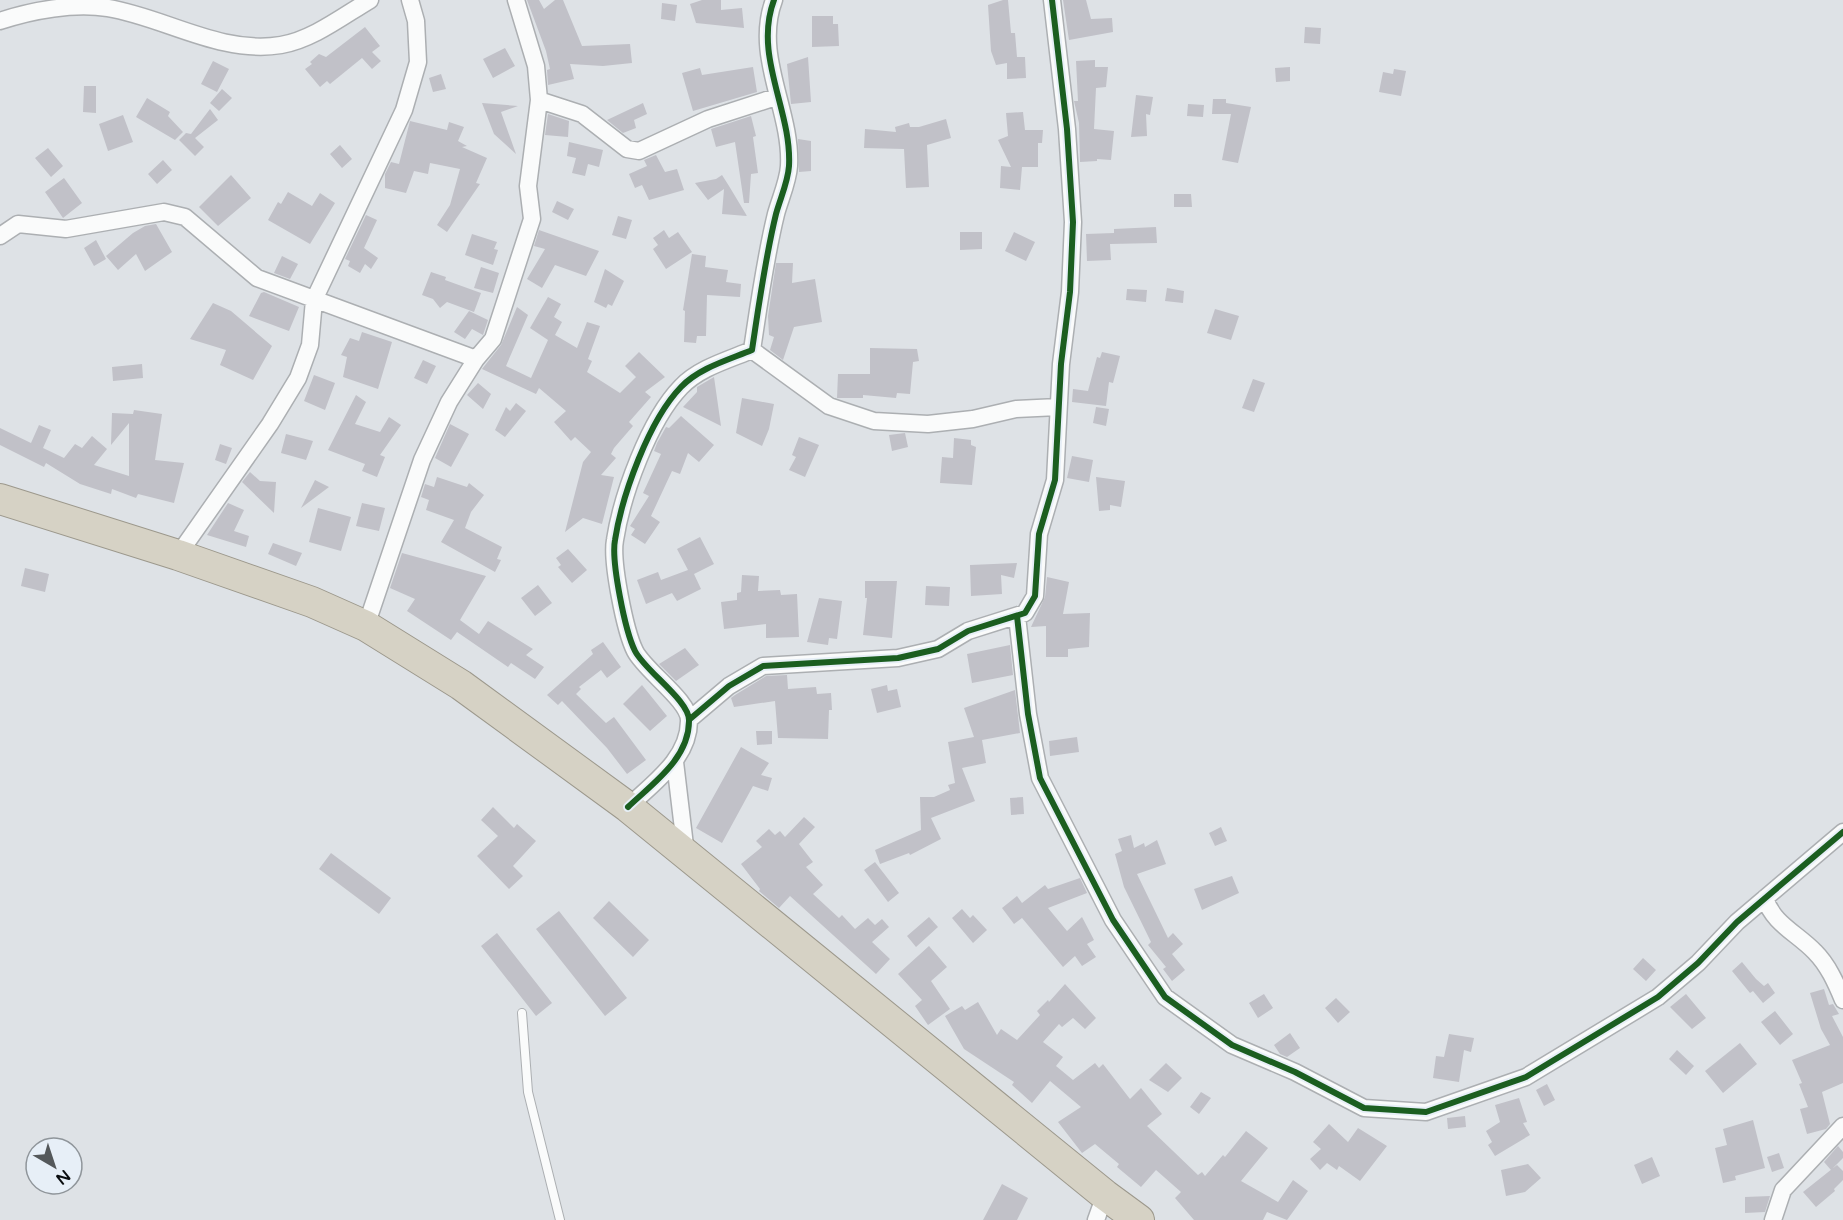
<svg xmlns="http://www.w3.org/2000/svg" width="1843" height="1220" font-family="'Varela Round',sans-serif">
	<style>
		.building { fill: #c1c1c8 }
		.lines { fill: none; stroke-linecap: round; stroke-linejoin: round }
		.lane-casing { stroke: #acafb2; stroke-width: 10 }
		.street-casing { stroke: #acafb2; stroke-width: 19 }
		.highway-casing { stroke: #9c988c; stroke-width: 32 }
		.lane { stroke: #fafbfb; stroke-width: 8 }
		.street { stroke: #fafbfb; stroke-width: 16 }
		.highway { stroke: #d6d2c5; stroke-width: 30 }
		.cycleway-casing { stroke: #e7eff7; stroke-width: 10 }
		.cycleway { stroke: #1b5e20; stroke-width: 6 }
	</style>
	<rect width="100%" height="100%" fill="#dee2e6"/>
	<!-- building -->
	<path class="building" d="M527 0H539L544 9 555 0H563L582 46 630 44 632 63 603 66 570 64 574 79 548 85 547 70 550 69 546 51Z
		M702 0H721V10L742 8 744 28 696 23 690 4Z
		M1003 0H1008L1011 33H1015L1017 57H1025L1026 78 1007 79V63L996 65 991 51 988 5Z
		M1063 0H1086L1091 19 1112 18 1113 32 1069 40Z
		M662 3 677 5 675 21 661 19Z
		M812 16H833V24H838L839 46 812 47Z
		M365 27 380 46 372 52 381 61 372 69 362 58 330 84 327 81 320 87 305 69 312 64 310 62 319 54 326 57Z
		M1305 27 1321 28 1320 44 1304 43Z
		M505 48 515 66 493 78 483 59Z
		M808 57 811 102 791 104 787 64Z
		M1095 60V67H1108L1106 87 1096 88 1094 129 1114 131 1111 160 1097 159V161L1080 162 1079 123 1074 101H1078L1076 61Z
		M213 61 229 69 217 92 201 84Z
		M753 67 757 92 693 111 682 73 700 68 702 75Z
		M1290 67V81L1276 82 1275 68Z
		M1394 69 1406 71 1401 96 1379 92 1383 72 1393 74Z
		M441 74 446 89 433 92 429 78Z
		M84 86H96V113L83 112Z
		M222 89 232 98 219 111 210 103Z
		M1136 95 1153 97 1150 115 1146 114 1147 136 1131 137Z
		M147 98 170 112 168 116 183 132 175 140 136 117Z
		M1213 99H1226V103L1251 107 1238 163 1222 160 1231 114H1212Z
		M482 103 518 106 501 112 516 154 494 134Z
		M643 103 647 114 634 120 636 128 623 133 607 120Z
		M1188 104 1204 105 1203 117 1187 116Z
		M210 109 218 120 195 138 204 147 195 156 179 140 186 133 191 134Z
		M1023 112 1025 130H1043L1042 143H1038V167H1022L1020 190 1000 188 1001 166 1011 167 998 140 1008 136 1006 113Z
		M548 114 569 121 568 137 545 135Z
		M123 115 133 142 108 151 99 124Z
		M751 116 756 136 753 137 758 173 751 174 749 203H744L735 142 716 147 711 129Z
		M946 119 951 138 927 145 929 187 906 188 904 149 864 148 865 129 896 132 895 127 909 123 910 127H919Z
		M410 121 447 130 449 122 464 127 458 141 467 146 462 147 487 158 476 183 480 184 447 232 437 225 450 205 460 169 430 163 428 174 414 171 406 193 385 188V174L391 162 399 164Z
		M798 139 811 141V171L799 172Z
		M569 142 603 150 599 167 588 164 585 176 572 173 576 158 567 156Z
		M340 145 352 159 342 168 330 154Z
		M48 148 63 166 51 177 35 158Z
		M656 155 665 172 677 169 684 190 649 200 642 185 635 188 629 174 647 166 644 160Z
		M163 160 172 170 157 184 148 174Z
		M231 175 251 198 218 226 199 207Z
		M722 175 729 186 747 216 722 214 724 189 708 200 695 183 716 179Z
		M64 178 82 203 63 218 45 192Z
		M288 192 312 206 320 193 335 203 310 244 268 220 278 202 281 204Z
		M1174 194H1191L1192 207H1174Z
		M557 201 574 209 568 220 552 212Z
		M366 215 377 220 364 248 378 258 371 269 365 264 360 273 348 266 350 261 345 259Z
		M618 216 632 220 626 239 612 235Z
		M156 224 172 252 145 271 136 254 118 270 106 256 133 233 145 226Z
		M1156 227 1157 243 1110 244 1111 260 1087 261 1086 234 1114 233V229Z
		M539 230 599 251 586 276 555 265 542 288 527 279 545 249 534 246Z
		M664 230 669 238 678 232 692 252 666 269 653 249 658 245 653 238Z
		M960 232H982V249L960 250Z
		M1014 232 1035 242 1026 261 1005 251Z
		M472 234 497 242 494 249 498 250 493 265 465 255Z
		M96 240 106 259 94 266 84 248Z
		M692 254 706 256 705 267 728 270 726 282 741 284 740 297 707 295 706 336H697L696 343 684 342 685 311 683 310Z
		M282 256 298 264 290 279 274 273Z
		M776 263H793L792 283 815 279 822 322 794 327 783 360 770 350 774 337 769 335 768 316Z
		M481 267 499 273 493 293 474 288Z
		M605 269 624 281 612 306 608 304 606 308 594 302Z
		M431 272 446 277 445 280 481 293 474 312 447 302 440 308 433 299 422 295Z
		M1167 288 1184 291 1183 303 1165 301Z
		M1127 289 1147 290 1146 302 1126 300Z
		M264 292 299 307 289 331 249 316 261 293Z
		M548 297 561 304 554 317 562 322 555 335 577 348 587 322 600 326 588 359 592 361 587 372 620 393 636 377 625 366 639 352 665 377 645 392 651 397 629 422 633 426 614 448 611 454 616 458 601 475 614 477 602 524 583 518 565 532 583 462 591 452 575 437 571 441 554 422 566 411 539 388 536 394 482 369 501 345 517 307 528 315 506 366 531 378 548 340 530 328Z
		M213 303 231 311 272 346 253 380 220 365 226 350 190 339Z
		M1215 309 1239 316 1231 340 1207 333Z
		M469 311 488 320 483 335 472 329 465 339 454 332Z
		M362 332 392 342 378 389 343 377 347 357 341 355 350 338 359 341Z
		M870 348 917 349 919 361 913 362 910 394 897 393 896 398 863 395V398H837L838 374H870Z
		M1102 352 1120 356 1113 383 1109 382 1106 406 1072 402 1073 389 1088 391 1097 357 1100 358Z
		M423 360 436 366 427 384 414 378Z
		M142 364 143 378 113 381 112 367Z
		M314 375 335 383 325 410 304 401Z
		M714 377 721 426 683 407 697 392V387Z
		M1253 379 1265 383 1254 412 1242 408Z
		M478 383 491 394 483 409 467 395Z
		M356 395 366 402 355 424 380 432 389 417 401 425 380 455 385 457 377 477 362 471 365 464 328 450Z
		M742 398 774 404 769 429 762 446 736 433Z
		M516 403 526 411 505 437 495 430 506 407 510 411Z
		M1096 407 1109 409 1106 426 1093 423Z
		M134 410 162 414 155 460 184 463 174 503 138 494 136 498 112 489 111 494 80 484 46 463 44 467 0 445V428L31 443 39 425 51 430 43 448 64 458 75 444 82 448 92 436 107 449 94 465 129 476V423L111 445 112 413 133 414Z
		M681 416 714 445 699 462 688 453 680 474 672 471 651 516 660 522 645 544 631 535 635 529 630 526 649 496 643 493 661 454 654 451 657 443 666 427 669 428Z
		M450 424 469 434 451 467 435 458Z
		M905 433 908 447 892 451 889 435Z
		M286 434 313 441 306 460 281 453Z
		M799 437 819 445 805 477 789 470 796 457 792 455Z
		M954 438 971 440V445L976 447 972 485 940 483 942 457 953 458Z
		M220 444 232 448 226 464 215 460Z
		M1072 456 1093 460 1089 482 1067 478Z
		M250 472 260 481 276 482 274 513 242 482Z
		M437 477 467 487 469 483 484 495 471 512 465 528 502 547 497 559 501 560 495 572 441 542 454 520 426 510 429 500 421 497 425 484 434 487Z
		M1096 477 1125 481 1121 507 1110 505V510L1099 511Z
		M315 480 329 487 301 508Z
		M228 503 244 510 234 531 249 536 246 547 207 535Z
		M362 503 385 508 379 531 356 526Z
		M318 508 351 517 341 551 309 542Z
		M700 537 714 564 694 574 701 589 677 601 672 593 646 604 637 580 658 572 661 580 688 570 677 549Z
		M273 543 302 553 296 566 268 554Z
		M568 549 587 570 572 583 558 567 561 565 556 558Z
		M402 553 486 576 460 620 479 634 488 621 533 649 526 655 544 667 535 679 511 663 508 667 457 632 451 640 407 611 415 599 390 588Z
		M1017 563 1014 578 1001 575 1002 594 971 596 970 565Z
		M25 568 49 574 45 592 21 586Z
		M742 575 759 576 758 591 780 590 781 595 797 594 799 637 766 638V624L724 629 721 602 737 600V593L741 592Z
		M1047 577 1069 582 1063 614 1090 613 1089 647 1068 649V657H1046V626L1031 627 1045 597Z
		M865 581H897L892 638 863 635 867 598H865Z
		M538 585 552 603 535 616 521 598Z
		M926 586 950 587 949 606 925 605Z
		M819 598 842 601 837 639 829 638 828 645 807 642Z
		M603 642 621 667 607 678 601 670 579 687 581 689 576 694 606 723 614 717 646 760 627 774 607 748 562 701 558 705 547 695 593 654 591 650Z
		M1010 645 1013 675 972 683 967 654Z
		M685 648 699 665 676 681 659 664Z
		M787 675 788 689 816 687 817 694 831 693 832 710H829L828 739 778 738 775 701 734 707 731 698 735 695 766 676Z
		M642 685 667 716 650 731 623 704Z
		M887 685 888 691 897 689 901 707 877 713 871 689Z
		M1015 690 1020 733 982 740 986 763 962 768 975 801 931 818 941 839 910 855 909 853 880 864 875 850 921 830 920 797H934L950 790 948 785 955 783 948 742 974 737 964 708Z
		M756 731H772V744L757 745Z
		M1077 737 1079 752 1050 756 1049 741Z
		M741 747 769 763 761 775 772 778 768 791 753 786 722 843 696 828Z
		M1023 797 1024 814 1011 815 1010 798Z
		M493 807 514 828 517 824 536 841 513 866 523 876 509 889 477 856 498 836 481 820Z
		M804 817 815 827 799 844 813 862 806 867 823 885 813 894 839 918 842 915 855 929 868 918 875 925 882 919 889 927 872 942 890 959 876 974 790 896 779 908 759 891 760 889 741 864 762 847 756 841 769 829 775 835 780 831 785 837Z
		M1221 827 1227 841 1215 846 1209 833Z
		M1131 835 1134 848 1144 843 1145 847 1157 840 1166 864 1137 874 1168 938 1173 933 1183 944 1172 954 1185 970 1172 981 1163 969 1166 967 1148 945 1151 942 1124 887 1115 854 1122 851 1118 839Z
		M331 853 391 898 379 914 319 869Z
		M875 862 899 893 888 902 864 870Z
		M1232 876 1239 893 1202 910 1194 889Z
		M1080 878 1087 893 1048 908 1067 931 1082 917 1094 940 1087 944 1096 957 1082 966 1075 956 1063 967 1022 918 1014 924 1002 908 1017 896 1022 903 1045 885 1048 889Z
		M609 901 649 940 633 957 593 918Z
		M962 909 970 918 973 915 987 930 973 943 952 918Z
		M559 911 627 998 605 1016 536 929Z
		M929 917 938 927 916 947 907 936Z
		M497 933 552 1003 536 1016 481 946Z
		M929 946 947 967 931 981 950 1009 928 1025 915 1006 922 1000 898 974Z
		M1643 958 1656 970 1646 981 1633 969Z
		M1742 962 1756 979 1764 986 1768 983 1775 993 1763 1003 1753 991 1750 993 1732 971Z
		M1065 984 1096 1018 1085 1029 1073 1018 1062 1027 1059 1024 1043 1042 1063 1057 1056 1066 1073 1080 1095 1063 1099 1068 1103 1064 1130 1099 1141 1088 1162 1114 1147 1126 1198 1175 1202 1172 1205 1176 1223 1155 1225 1157 1246 1131 1268 1148 1241 1181 1278 1202 1293 1180 1308 1191 1287 1220 1267 1212 1263 1220H1194L1175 1198 1181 1192 1156 1170 1141 1187 1117 1167 1119 1164 1095 1144 1082 1153 1058 1122 1081 1107 1050 1081 1032 1103 1012 1085 1014 1082 964 1049 945 1016 962 1006 965 1010 978 1002 997 1035 1001 1029 1017 1040 1040 1015 1037 1011 1048 1000 1049 1002Z
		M1824 989 1829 1005 1833 1004 1839 1014 1832 1016 1843 1037V1083L1822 1092 1830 1124 1826 1129 1807 1134 1800 1109 1808 1107 1799 1084 1802 1083 1792 1060 1830 1045 1821 1029 1810 993Z
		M1264 994 1273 1008 1258 1018 1249 1003Z
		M1686 994 1706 1018 1692 1029 1670 1007Z
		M1336 998 1350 1012 1338 1023 1325 1008Z
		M1775 1011 1793 1034 1780 1045 1761 1022Z
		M1290 1033 1300 1048 1287 1057 1280 1054 1274 1045Z
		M1449 1034 1474 1038 1471 1052 1464 1050 1459 1082 1433 1078 1436 1056 1444 1057Z
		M1740 1043 1757 1064 1723 1093 1705 1071Z
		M1677 1050 1694 1066 1686 1075 1669 1059Z
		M1166 1063 1182 1078 1168 1092 1149 1080Z
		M1547 1084 1555 1100 1544 1106 1536 1090Z
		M1201 1092 1211 1098 1199 1114 1190 1107Z
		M1519 1098 1527 1122 1523 1123 1530 1135 1495 1156 1488 1145 1492 1142 1486 1131 1500 1122 1495 1105Z
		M1465 1116 1466 1127 1448 1129 1447 1118Z
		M1753 1120 1765 1168 1735 1176 1736 1180 1723 1183 1715 1148 1727 1145 1723 1129Z
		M1329 1124 1348 1142 1358 1128 1387 1146 1360 1181 1339 1166 1337 1170 1327 1163 1320 1170 1310 1159 1321 1149 1313 1142Z
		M1838 1146 1843 1152V1158L1831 1170 1824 1162Z
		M1779 1153 1784 1168 1772 1172 1767 1157Z
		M1652 1157 1660 1176 1642 1184 1634 1165Z
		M1528 1164 1541 1178 1525 1192 1506 1196 1501 1170Z
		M1837 1165 1843 1171V1180L1834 1189 1835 1191 1816 1207 1803 1192Z
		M1002 1184 1028 1198 1017 1220H983Z
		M1770 1196 1765 1212 1745 1213V1197Z"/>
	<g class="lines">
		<!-- lane casing -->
		<g class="lane-casing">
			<path id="lane" d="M522 1013 528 1092 560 1220"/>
		</g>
		<!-- street casing -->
		<g class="street-casing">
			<path id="street" d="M0 21C33 10 73 3 108 8 164 17 221 55 281 45 312 40 343 16 370 0
				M539 100 582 114 627 149 639 151 708 119 776 97
				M0 236 18 224 66 229 164 212 185 217 257 278 476 359
				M752 350 829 406 874 421 928 424 973 419 1016 409 1058 407
				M178 555 270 424 298 378 310 345 314 300 404 110 418 62 416 21 410 0
				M1017 616 1028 714 1040 778 1113 920 1165 997 1232 1045 1295 1072 1364 1108 1426 1112 1526 1077 1658 997 1698 963 1737 922 1843 832
				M366 626 422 460 449 402 476 359 493 339 532 219 528 186 539 100 536 66 516 0
				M690 719 729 686 763 666 898 658 938 649 968 631 1025 613 1035 596 1039 534 1055 480 1061 364 1070 292 1073 222 1067 129 1052 0
				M675 762 686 854
				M628 807C652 784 689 759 689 721 690 701 645 671 635 651 625 631 611 561 615 540 622 495 649 420 681 387 699 368 728 360 752 350 759 304 765 259 776 214 780 199 788 182 789 166 792 110 753 56 774 0
				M1765 898C1773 924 1797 933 1815 952 1828 965 1836 983 1843 1000
				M1096 1220 1105 1195
				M1773 1220 1783 1190 1843 1126"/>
		</g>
		<!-- highway casing -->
		<g class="highway-casing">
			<path id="highway" d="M0 499 178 555 312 602 366 626 461 685 628 807 1105 1195 1139 1220"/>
		</g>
		<!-- lane -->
		<use href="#lane" class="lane"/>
		<!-- street -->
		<use href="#street" class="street"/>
		<!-- highway -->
		<use href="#highway" class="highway"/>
		<!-- cycleway casing -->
		<g class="cycleway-casing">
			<path id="cycleway" d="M1017 616 1028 714 1040 778 1113 920 1165 997 1232 1045 1295 1072 1364 1108 1426 1112 1526 1077 1658 997 1698 963 1737 922 1843 832
				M690 719 729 686 763 666 898 658 938 649 968 631 1025 613 1035 596 1039 534 1055 480 1061 364 1070 292 1073 222 1067 129 1052 0
				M628 807C652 784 689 759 689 721 690 701 645 671 635 651 625 631 611 561 615 540 622 495 649 420 681 387 699 368 728 360 752 350 759 304 765 259 776 214 780 199 788 182 789 166 792 110 753 56 774 0"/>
		</g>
		<!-- cycleway -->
		<use href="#cycleway" class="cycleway"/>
	</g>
	<!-- north arrow -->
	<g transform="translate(54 1166) rotate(141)"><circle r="28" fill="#e7eff7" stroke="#8f959a" stroke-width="1.5"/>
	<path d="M0-4.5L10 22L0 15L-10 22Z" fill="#54585a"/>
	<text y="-9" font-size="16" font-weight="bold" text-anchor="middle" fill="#0a0d0f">N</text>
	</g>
</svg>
